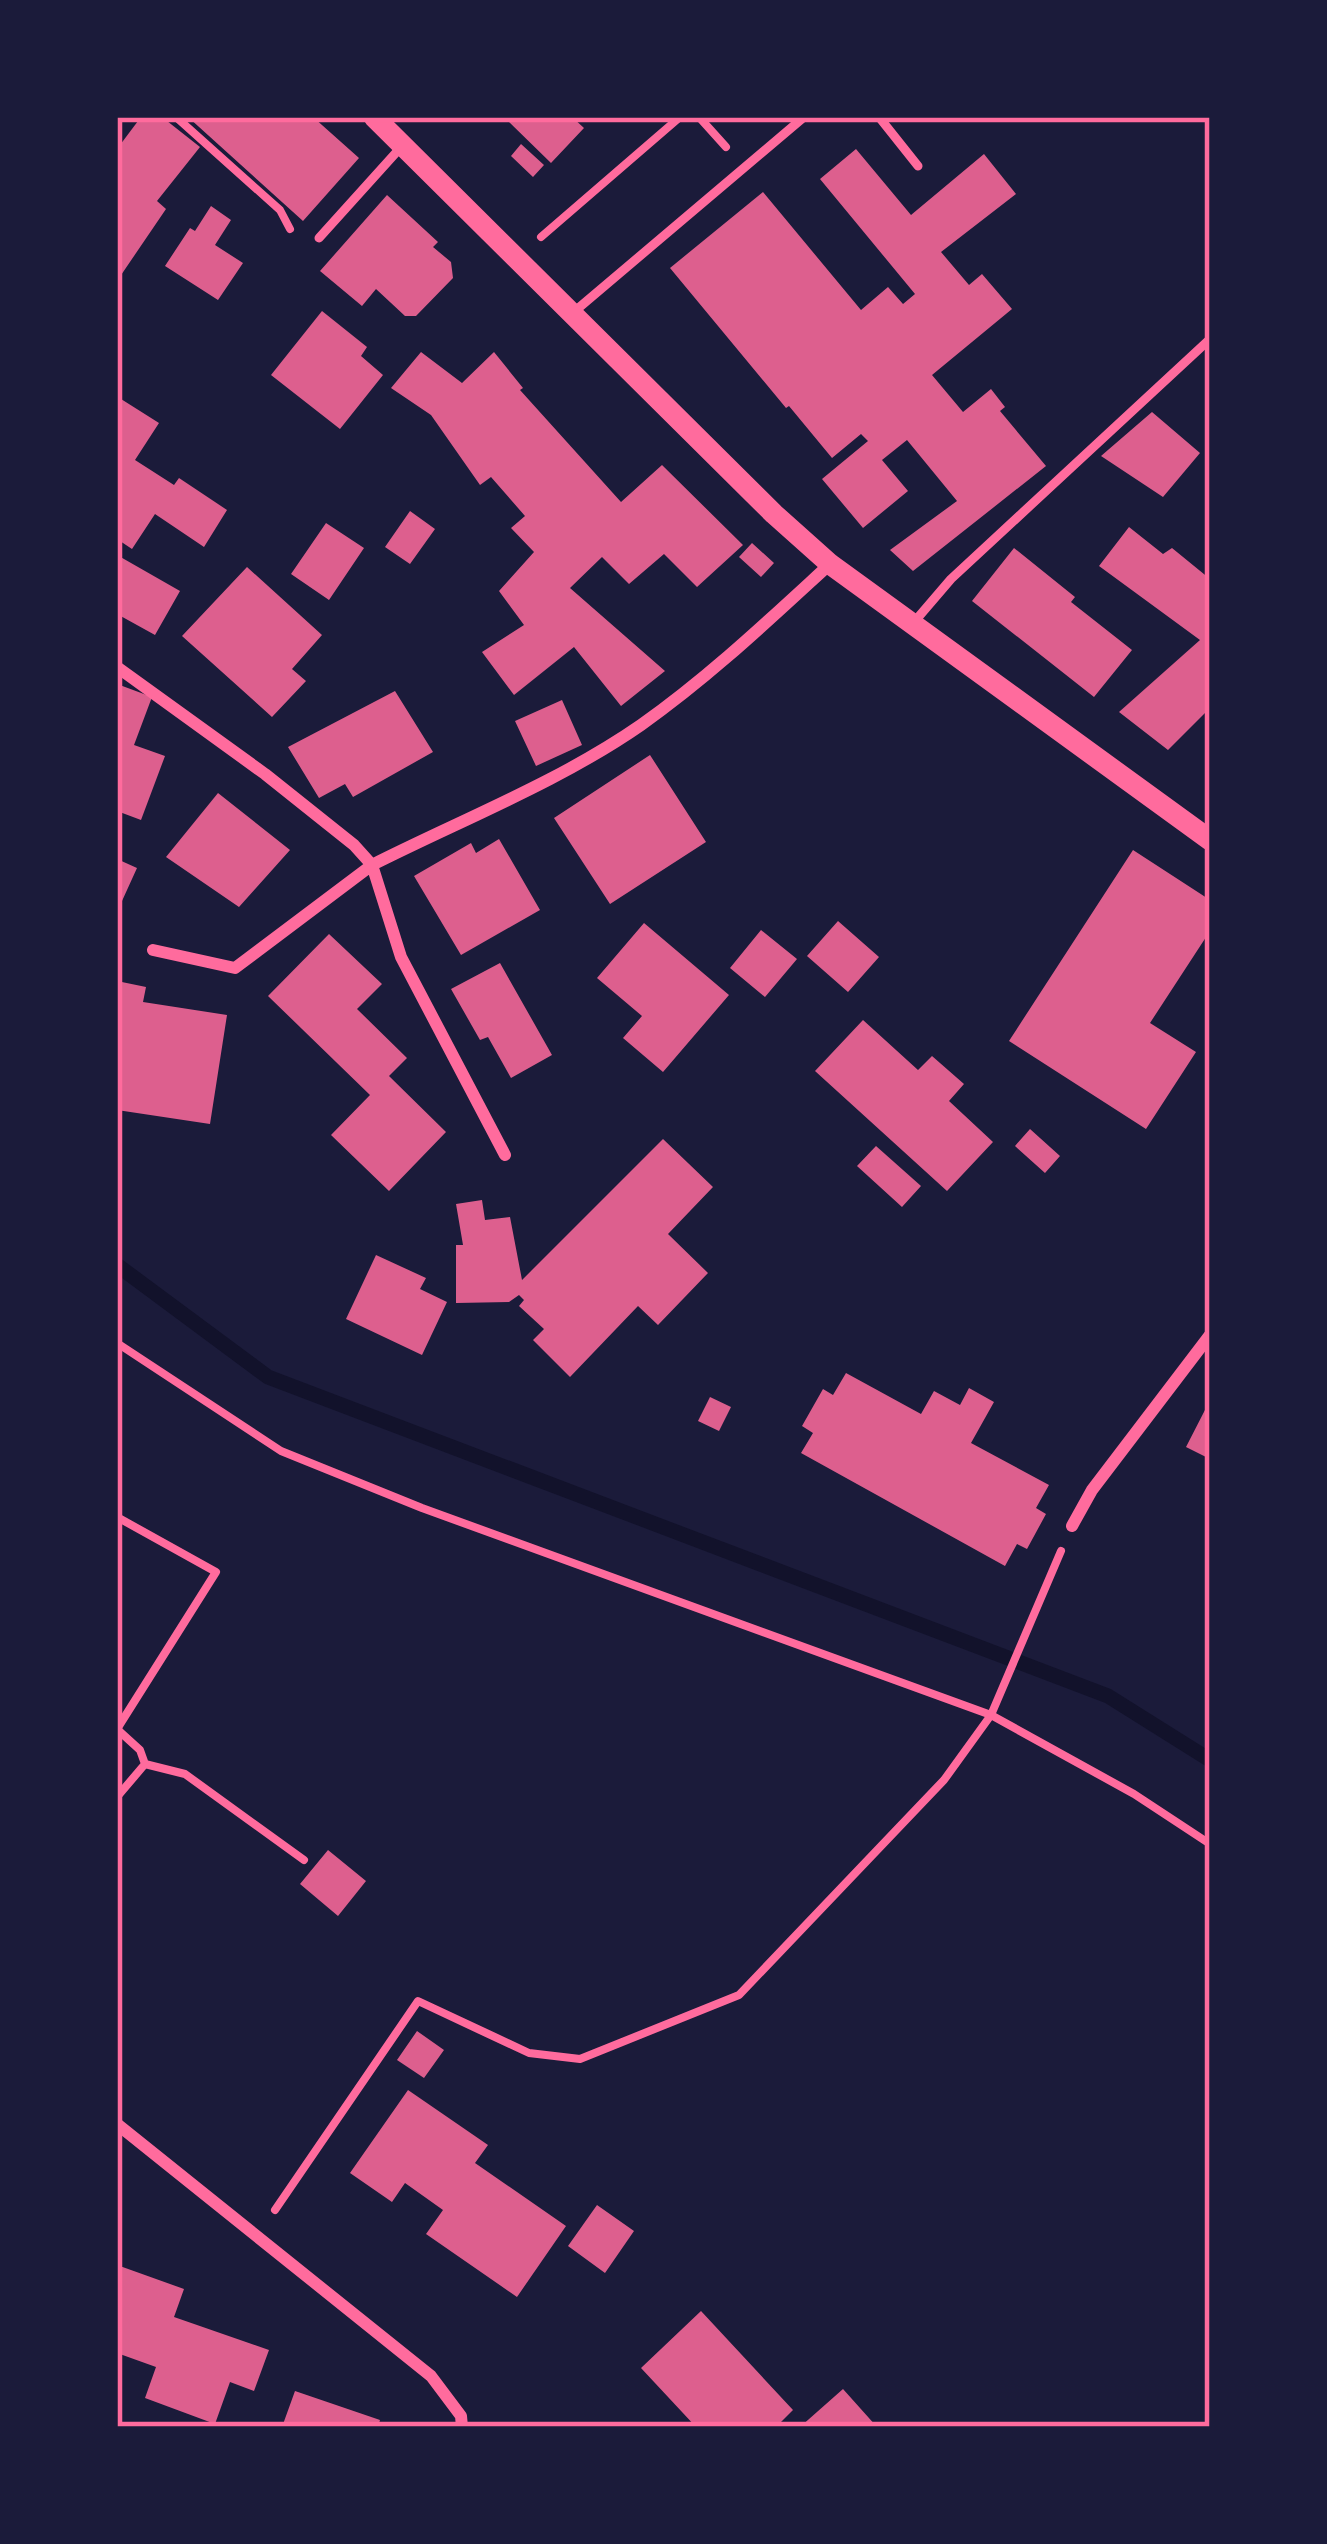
<svg xmlns="http://www.w3.org/2000/svg" width="1327" height="2544" font-family="Figtree,sans-serif">
	<style>
		.lines { fill: none; stroke-linecap: round; stroke-linejoin: round }
		.stream { stroke: #12122b; stroke-width: 15 }
		.building { fill: #dd5f8e }
		.path { stroke: #ff6b9d; stroke-width: 8 }
		.service { stroke: #ff6b9d; stroke-width: 9 }
		.minor { stroke: #ff6b9d; stroke-width: 12 }
		.tertiary { stroke: #ff6b9d; stroke-width: 21 }
		.neatline { fill: none; stroke: #ff6b9d; stroke-width: 4.5 }
	</style>
	<rect width="100%" height="100%" fill="#1b1b3a"/>
	<g class="lines">
		<!-- stream -->
		<path class="stream" d="M117 1265 268 1377 1108 1696 1210 1760"/>
	</g>
	<!-- building -->
	<path class="building" d="M141 117H162L200 147 157 201 166 209 117 281V149Z
		M188 117H313L359 158 303 221Z
		M504 117H572L584 128 551 163Z
		M521 144 544 165 533 177 511 156Z
		M856 149 911 215 984 154 1016 194 941 252 969 285 982 274 1012 309 932 375 963 412 991 389 1005 407 1000 411 1046 466 913 571 890 550 957 501 907 440 882 460 908 491 863 528 822 479 868 441 861 434 832 458 789 406 786 408 670 268 763 192 861 310 888 287 903 304 915 294 820 179Z
		M387 195 438 242 433 247 451 262 453 278 416 316H405L376 289 362 306 320 271Z
		M211 206 231 220 215 245 243 263 218 300 165 266 190 228 195 231Z
		M322 311 367 347 361 356 383 375 340 429 271 375Z
		M421 352 462 383 494 352 523 388 520 390 621 502 662 465 743 545 697 587 664 554 629 584 602 557 570 588 665 671 621 706 574 647 514 695 482 652 524 625 499 591 534 552 511 528 525 516 491 477 480 485 431 415 391 388Z
		M121 399 159 423 135 460 174 485 179 478 227 510 204 547 155 514 132 549 117 539V404Z
		M1152 412 1200 453 1163 497 1101 456Z
		M410 511 435 529 410 564 385 547Z
		M326 523 364 548 329 600 291 574Z
		M1129 527 1163 554 1172 548 1210 579V708L1168 750 1119 712 1200 640 1099 566Z
		M752 543 774 563 761 577 739 557Z
		M1014 548 1075 597 1071 602 1132 650 1094 697 972 601Z
		M117 555 180 591 155 635 117 614Z
		M247 567 322 635 292 669 306 681 272 717 182 636Z
		M117 684 152 697 134 745 165 756 141 820 117 811Z
		M395 691 433 752 353 797 345 784 319 798 288 747Z
		M562 700 582 745 536 766 515 721Z
		M650 755 706 842 610 904 554 818Z
		M218 793 290 850 239 907 166 857Z
		M499 839 540 910 461 955 414 876 471 843 476 853Z
		M1133 850 1210 900V931L1150 1023 1196 1052 1146 1129 1009 1041Z
		M117 859 137 868 117 912Z
		M838 921 879 957 848 992 807 956Z
		M644 923 729 995 663 1072 623 1038 642 1016 597 978Z
		M761 930 797 959 765 997 730 968Z
		M329 934 382 984 357 1009 407 1058 389 1076 446 1132 389 1191 331 1135 370 1095 268 996Z
		M500 963 552 1055 511 1078 488 1037 480 1040 451 989Z
		M117 981 146 987 143 1002 227 1015 210 1124 117 1110Z
		M863 1020 918 1070 932 1056 964 1084 949 1101 993 1142 947 1191 815 1071Z
		M1030 1129 1060 1156 1045 1173 1015 1146Z
		M663 1139 713 1187 668 1234 708 1273 658 1325 638 1306 570 1377 533 1340 544 1329 519 1306 524 1300 519 1295 509 1302 456 1303V1245H463L456 1204 482 1200 485 1220 510 1217 522 1280Z
		M876 1146 921 1186 902 1207 857 1166Z
		M376 1255 426 1278 420 1289 447 1302 422 1355 346 1319Z
		M846 1373 921 1414 934 1391 960 1405 969 1388 994 1402 971 1443 1049 1485 1036 1508 1046 1514 1027 1549 1017 1544 1005 1566 801 1453 813 1433 802 1426 823 1389 833 1395Z
		M710 1397 731 1407 719 1431 698 1421Z
		M1206 1408 1210 1410V1459L1186 1447Z
		M328 1850 366 1881 338 1916 300 1884Z
		M417 2031 444 2050 424 2078 397 2060Z
		M408 2090 488 2145 475 2163 566 2226 517 2297 426 2234 443 2210 405 2183 392 2202 350 2173Z
		M597 2205 634 2231 605 2273 568 2246Z
		M117 2265 184 2289 174 2317 269 2350 254 2391 230 2382 215 2424 145 2398 156 2367 117 2353Z
		M701 2311 793 2410 776 2427H696L641 2368Z
		M843 2389 877 2427H800Z
		M295 2391 380 2420 378 2427H282Z"/>
	<g class="lines">
		<!-- path -->
		<path class="path" d="M176 117 280 210 290 229
			M699 117 726 147
			M541 237 680 117
			M117 1343 281 1451 422 1508 991 1715 1134 1794 1210 1844
			M117 1517 216 1572 117 1729
			M145 1764 185 1774 304 1860
			M117 1797 145 1764 140 1750 118 1730
			M275 2210 418 2001 529 2053 580 2059 739 1995 944 1780 991 1715 1061 1551"/>
		<!-- service -->
		<path class="service" d="M879 117 918 166
			M319 238 402 146
			M575 311 804 117
			M915 621 951 579 1210 339"/>
		<!-- minor -->
		<path class="minor" d="M117 667 265 774 354 845 372 865 235 968 153 950
			M505 1155 401 957 372 865C461 820 559 782 641 725 709 677 770 619 830 564
			M1072 1526 1092 1490 1210 1335
			M117 2124 431 2376 461 2416 462 2427"/>
		<!-- tertiary -->
		<path class="tertiary" d="M374 117 774 514 830 564 1210 840"/>
	</g>
	<!-- border -->
	<rect width="1327" height="2544" fill="none" stroke="#1b1b3a" stroke-width="240"/>
	<rect x="120" y="120" width="1087" height="2304" class="neatline"/>
</svg>
